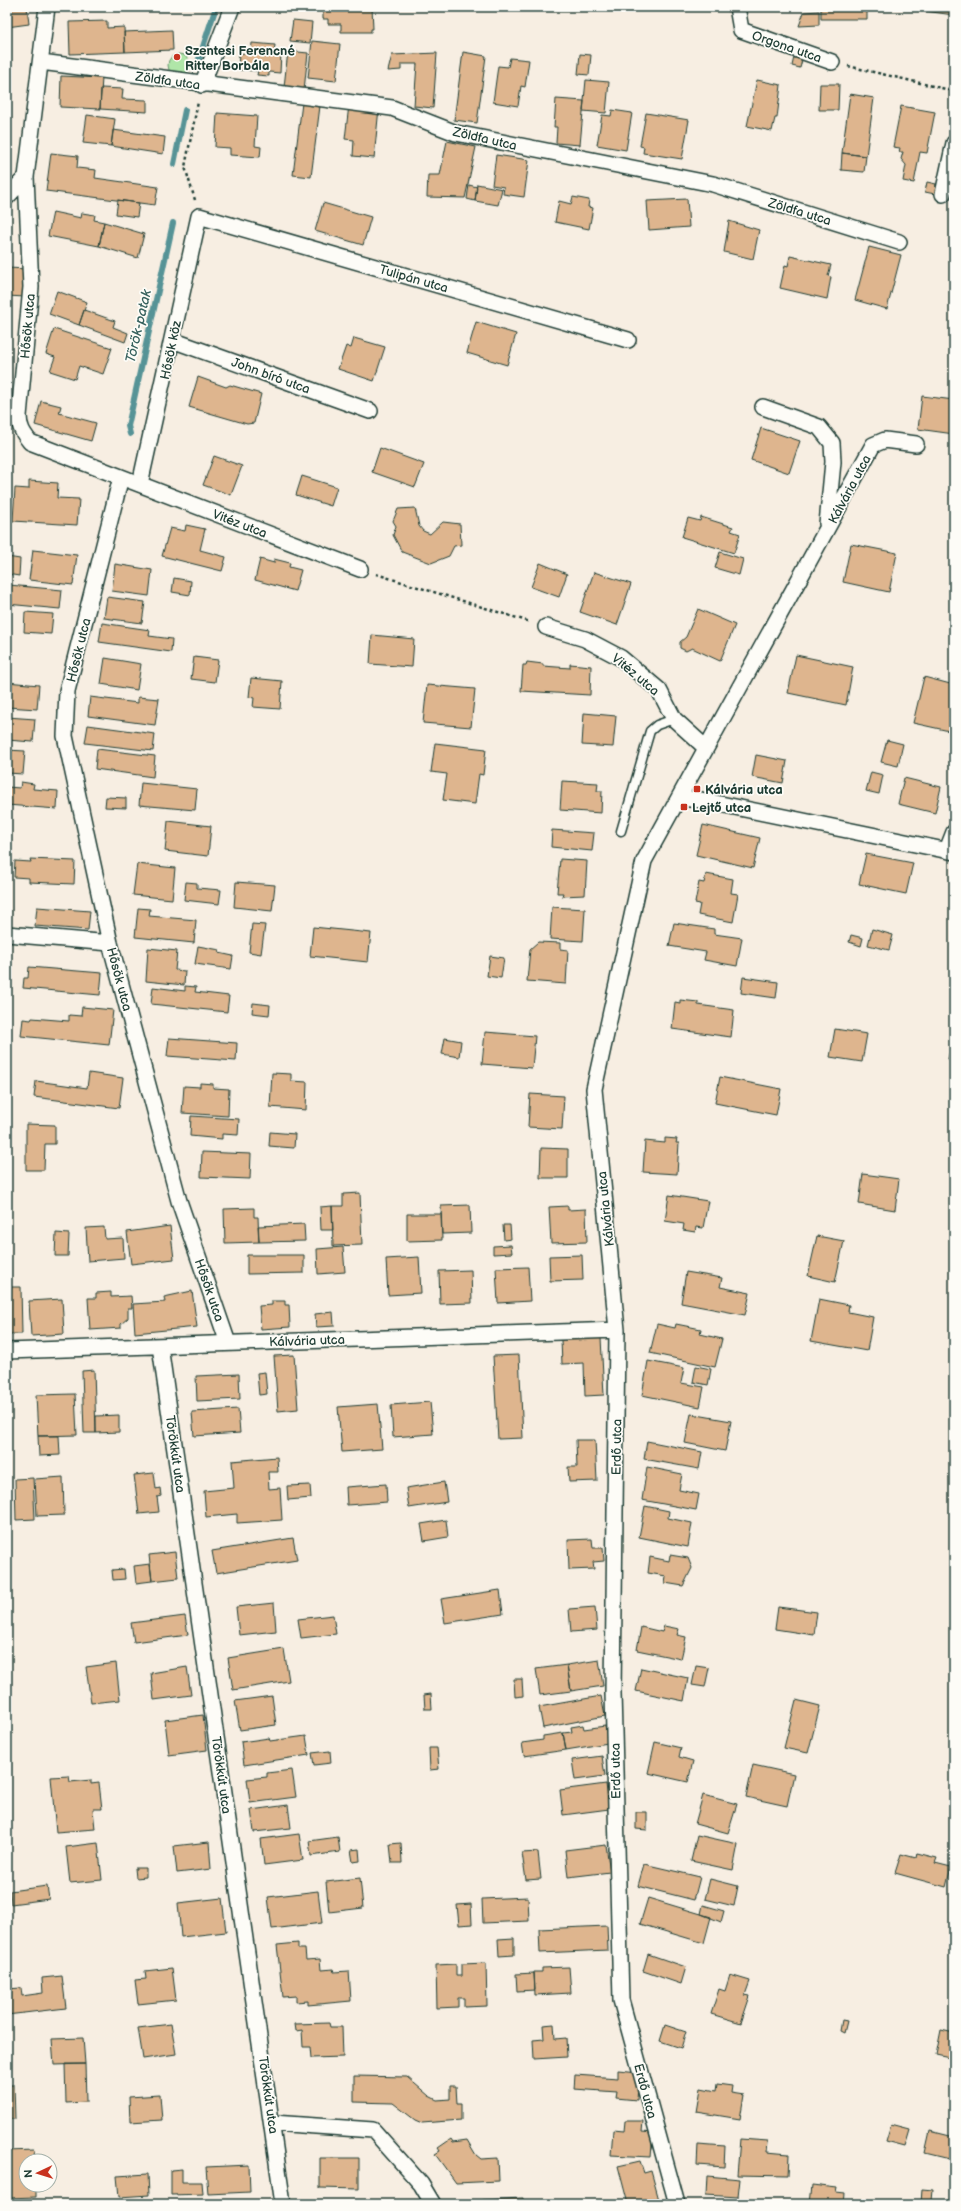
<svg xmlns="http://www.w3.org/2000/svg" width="961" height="2211" font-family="'Balsamiq Sans',sans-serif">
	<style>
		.green { fill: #b0e6a8; stroke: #68926e }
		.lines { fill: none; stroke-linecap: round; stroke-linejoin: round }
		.stream { stroke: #579396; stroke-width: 6 }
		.building { fill: #deb58e; stroke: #1f3d34 }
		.lane-casing { stroke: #1f3d34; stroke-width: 11 }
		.street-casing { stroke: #1f3d34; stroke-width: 18 }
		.path { stroke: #1f3d34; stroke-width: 2.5; stroke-dasharray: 3 3; stroke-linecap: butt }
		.lane { stroke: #fdfcf7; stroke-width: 8 }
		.street { stroke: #fdfcf7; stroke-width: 15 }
		.poi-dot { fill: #c8321e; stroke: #fdfcf7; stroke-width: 1.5 }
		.labels { text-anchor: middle; stroke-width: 3.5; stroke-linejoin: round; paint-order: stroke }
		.street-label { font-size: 13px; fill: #1f3d34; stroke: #fdfcf7 }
		.poi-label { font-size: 13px; font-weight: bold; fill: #1f3d34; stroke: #fdfcf7; text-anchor: start }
		.water-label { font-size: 14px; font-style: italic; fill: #36615d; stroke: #fdfcf7 }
	</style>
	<rect width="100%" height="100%" fill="#f7eee2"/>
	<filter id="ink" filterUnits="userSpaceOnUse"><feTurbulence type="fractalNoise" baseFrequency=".025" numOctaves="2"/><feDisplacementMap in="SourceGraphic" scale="8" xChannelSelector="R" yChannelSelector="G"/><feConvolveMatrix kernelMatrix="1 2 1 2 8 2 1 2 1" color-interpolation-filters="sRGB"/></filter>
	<g filter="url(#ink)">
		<!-- green -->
		<path class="green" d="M168 65a11 11 0 1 1 22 0a11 11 0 1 1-22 0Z"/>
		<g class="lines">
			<!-- stream -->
			<path class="stream" d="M199 59 216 7
				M174 164 185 110
				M130 434 128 426 173 223"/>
		</g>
		<!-- building -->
		<path class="building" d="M7 7H27L29 24 7 27Z
			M323 7H372L373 29H371V32H341V24H328V19H323Z
			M812 7H867V19H821V9Z
			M918 7H954V15L917 10Z
			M819 11V25L799 26 804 12Z
			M293 20 312 22 310 43 290 41Z
			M107 21V28L124 27 125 52 70 54 69 22Z
			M172 30 173 50 125 52 124 32Z
			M312 41 340 44 336 81 308 78Z
			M252 43 275 45 274 52 281 53 280 73 269 72V76L257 75 258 71 238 70 239 53 251 54Z
			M288 51 308 53 304 90 284 87Z
			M463 52 486 56 477 123 454 120Z
			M437 53 433 108 414 106 417 64H401V70L388 71 392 55Z
			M580 54 591 55 589 75 578 74Z
			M794 57 802 60 800 68 792 66Z
			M510 58 529 60 525 87 521 86 518 106 493 102 498 66 508 67Z
			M61 76 102 78 100 109 60 107Z
			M586 80 609 82 606 113 583 111Z
			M757 80 781 85 777 118H775L772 131 747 126Z
			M820 84H839L838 110H819Z
			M101 88 123 89 122 99 147 100V112L100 109Z
			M850 94 874 98 866 156 842 153Z
			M556 99 584 101 580 145 556 143 557 127H554Z
			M302 103 320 106 311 177 293 175Z
			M349 105 379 108 374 158 353 156 354 140 345 139Z
			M901 106 935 112 927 153 920 152 914 183 903 181 906 165 901 159 903 152H899L900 148 893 147Z
			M612 110 632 113 626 150 597 145 602 115 611 116Z
			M217 113 257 116 255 146 261 147 260 157 230 155V148L215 147Z
			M646 113 689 120 682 159 643 153 644 147 640 146Z
			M87 115 115 119 111 146 83 143Z
			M113 130 165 137 163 154 111 146Z
			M447 141 476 147 465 198 427 197 428 175H440Z
			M51 153 78 156 77 168 96 170 95 178 158 187 155 205 46 191Z
			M842 153 866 156 864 172 841 170Z
			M496 155 529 160 524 197 503 194 504 187 492 185Z
			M927 182 936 184 935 194 925 192Z
			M477 184 502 189 498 205 475 201Z
			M469 185 477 187 475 201 467 199Z
			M573 197 589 200 588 207 593 208 589 229 555 222 559 201 571 204Z
			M687 199 689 227 649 230 647 201Z
			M118 200 139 203 137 217 116 214Z
			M323 203 371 217 363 245 315 231Z
			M53 212 81 218 82 213 95 215 94 220 104 222 99 246 48 236Z
			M729 221 759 230 753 259 724 252Z
			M104 222 144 234 138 258 99 246Z
			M869 247 901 255 887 309 855 300Z
			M790 256 831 265 828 276 831 277 827 299 780 288 785 265 788 266Z
			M7 268 28 269 25 297 7 296Z
			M57 291 87 302 79 325 49 314Z
			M84 310 115 321 113 327 128 333 125 342 79 325Z
			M476 322 516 334 507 365 467 353Z
			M54 329 112 348 103 374 79 366 75 379 50 371 55 357 46 354Z
			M354 338 385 347 374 381 338 369 346 346 351 348Z
			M198 377 226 387 230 385 261 394 254 423 247 424 189 407Z
			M922 396 954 400V434L918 429Z
			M41 401 61 406 59 413 96 423 91 441 35 425Z
			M761 428 800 441 789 473 751 460Z
			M380 448 424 464 415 487 372 472Z
			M214 456 242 466 231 495 203 485Z
			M302 476 337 487 331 506 296 495Z
			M29 481 58 483 57 498 79 499 77 525 13 521 15 488 29 489Z
			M415 508 419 526 423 531 430 534 443 522 460 524 461 545 454 546 449 556 431 563 402 552 393 535 396 526 393 521 398 509Z
			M701 517 733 527 731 531 740 534 734 553 682 537 688 518 700 521Z
			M186 525 205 529 200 550 226 557 222 571 162 556 170 528 185 531Z
			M851 544 897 553 889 592 843 582Z
			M33 550 77 555 73 585 29 580Z
			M720 552 743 559 739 575 715 568Z
			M7 557 20 559 19 576 7 574Z
			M260 559 274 563V559L290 563 289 567 301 570 295 591 255 580Z
			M540 563 567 574 559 597 531 587Z
			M115 564 152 570 149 596 112 591Z
			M594 572 631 584 617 625 580 612Z
			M174 578 191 581 190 595 172 592Z
			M9 585 62 590 60 609 7 604Z
			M107 597 145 602 142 623 104 618Z
			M698 609 735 625 720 661 692 648 686 651 680 648V642L686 637Z
			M25 612 53 614 51 634 24 632Z
			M102 623 150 630 149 636 172 639 171 652 99 642Z
			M372 635 414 639 412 667 370 664Z
			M796 655 853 667 846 705 788 693Z
			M194 657 218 660 215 682 191 679Z
			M105 658 141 664 137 690 101 684Z
			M527 662 543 664V666L570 668V664L591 666 590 695 521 691 523 665H526Z
			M7 672V682L39 685 37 709 7 707Z
			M924 677 954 685V732L913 723Z
			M251 678 282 681 280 709 253 707 254 698 249 697Z
			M427 685 475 689 471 727 423 723Z
			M90 697 138 703V697L159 699 155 725 88 716Z
			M584 713 616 716 613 747 582 745Z
			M7 717 35 719 33 742 7 740Z
			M88 725 155 734 153 751 85 743Z
			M887 740 903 744 898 766 881 762Z
			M435 743 486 749 483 775 479 774 475 804 443 800 447 774 431 772Z
			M97 749 155 756 153 777 95 769Z
			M7 750 25 751 23 774 7 773Z
			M756 755 787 761 783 783 752 777Z
			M871 772 883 775 879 794 866 791Z
			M904 778 941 787 935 813 898 804Z
			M562 781 598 783 597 791H602L601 813 560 810Z
			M21 782 34 784 33 789 58 791 57 809 7 805V787L20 788Z
			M141 783 197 789 195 810 139 805Z
			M106 797 126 798V808L105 807Z
			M168 821 211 826 208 856 165 851Z
			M703 825 760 838 753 868 696 855Z
			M552 830 594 833 592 851 551 847Z
			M866 854 913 863 906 894 859 884Z
			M30 859 75 861 74 884 29 882V878L14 877 15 861 31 862Z
			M560 859 587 861 585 895 562 896 563 893H557Z
			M137 864 175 868 172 899 133 895Z
			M706 874 733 879 731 893 738 894 733 922 698 915 700 904 695 903 699 882 704 883Z
			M186 882 197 883V888L221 890 219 904 184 900Z
			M236 882 275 885 272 911 234 907Z
			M37 907 90 911 88 930 35 926Z
			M552 907 585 909 583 941 550 939Z
			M138 908 150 909 149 916 196 920 194 943 135 937Z
			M674 923 714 929V934L742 938 737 966 704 960 706 952 669 946Z
			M252 924 265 925 261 954 249 952Z
			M313 927 371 933 368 962 310 956Z
			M872 929 893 935 889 950 868 945Z
			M851 935 863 938 861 946 849 942Z
			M538 942 560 943V949L568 950 566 984 527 981 530 949Z
			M198 946 220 950 219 953 233 956 231 969 195 964Z
			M148 948 177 951 175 970 185 971 184 985 146 981Z
			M490 956 504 958 501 978 487 976Z
			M29 967 102 973 100 995 23 988 24 978H28Z
			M743 977 778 982 776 998 741 993Z
			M185 986 196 987 195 992 229 996 227 1012 151 1004 153 987 185 991Z
			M680 1000 698 1002V1005L734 1010 731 1037 672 1029 675 1002 680 1003Z
			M253 1003 270 1005 269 1015 252 1013Z
			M82 1007 113 1010 109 1045 21 1036 23 1019 31 1020 32 1018 69 1021V1015L81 1016Z
			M835 1029 867 1034 862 1062 830 1057Z
			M485 1032 535 1036 532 1068 482 1064Z
			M169 1038 237 1043 236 1061 167 1056Z
			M445 1038 461 1041 459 1057 442 1054Z
			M953 1038 954 1039V1060L948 1059Z
			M89 1073 123 1078 119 1108 34 1097 36 1081 87 1088Z
			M272 1073 291 1074V1081L307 1082 306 1110 270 1107Z
			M720 1077 781 1089 776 1115 715 1103Z
			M200 1083 213 1084V1088L229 1089 228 1116 182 1113 184 1086 200 1087Z
			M530 1094 564 1096 562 1129 528 1127Z
			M191 1116 239 1119 238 1135 222 1134V1139L190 1136Z
			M26 1124 55 1125V1144H45L44 1170H26Z
			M270 1132 295 1134 294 1148 269 1146Z
			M665 1138 677 1139 676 1143H679L677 1174 643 1172 645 1141 665 1143Z
			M541 1148 568 1149V1178H540Z
			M202 1152 251 1154 250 1179 201 1177Z
			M863 1174 899 1179 895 1210 859 1204Z
			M360 1193 362 1245 333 1246 332 1206H343V1194Z
			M669 1195 708 1201 703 1228 696 1227 695 1232 683 1230 684 1224 665 1221Z
			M470 1205 471 1233 442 1234 441 1206Z
			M332 1206 333 1230H321L320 1207Z
			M568 1206V1210L586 1209 587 1242 551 1243 549 1207Z
			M254 1208V1217H258L259 1242 225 1243 224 1209Z
			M407 1214H441L442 1240 407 1241Z
			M304 1224 305 1241 259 1242 258 1226Z
			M503 1225H510L511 1239 504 1240Z
			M170 1226 174 1259 131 1264 127 1232Z
			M104 1227 105 1239 123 1238 124 1258 88 1261 86 1228Z
			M56 1233 69 1234 68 1256H55Z
			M817 1236 844 1241 835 1282 808 1276Z
			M511 1245 512 1253 493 1254V1246Z
			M343 1247 345 1272 318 1274 317 1249Z
			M247 1255H304V1273L247 1274Z
			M582 1255 583 1280 550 1281 549 1256Z
			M419 1257 421 1293 388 1295 386 1259Z
			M528 1267 530 1301 498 1303 496 1268Z
			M471 1270 472 1303 440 1304 439 1271Z
			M686 1272 722 1278 720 1287 750 1293 745 1315 681 1303Z
			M7 1287H21L22 1334H7Z
			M192 1291 197 1327 135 1333 133 1304 165 1302 164 1297Z
			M111 1292V1297L131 1296 132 1308H128V1318L121 1324V1328L90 1330 88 1298H96V1293Z
			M62 1299 64 1334 31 1336 29 1301Z
			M819 1299 849 1305 848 1312 873 1317 867 1351 811 1341Z
			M272 1301H285V1305H289L290 1327 261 1329 259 1306 272 1305Z
			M333 1312 334 1326 316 1327 315 1314Z
			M657 1324 675 1328 676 1324 701 1329 700 1334 722 1339 715 1367 650 1353Z
			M601 1338 604 1395 585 1396 584 1363 562 1364 561 1340Z
			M294 1355 298 1409 278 1411 274 1356Z
			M519 1355 523 1438 498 1439 493 1356Z
			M648 1361 684 1368 681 1383 704 1387 700 1407 642 1395Z
			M696 1366 711 1369 708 1385 693 1382Z
			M94 1370 96 1433H84L82 1371Z
			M265 1372 267 1394 259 1395 257 1373Z
			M239 1374 240 1399 197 1401 196 1376Z
			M75 1394 77 1435 38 1436 36 1395Z
			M430 1402 433 1434 393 1437 391 1405Z
			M378 1404 382 1449 342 1452 338 1407Z
			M238 1409 240 1433 194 1436 192 1412Z
			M691 1414 731 1421 725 1451 685 1443Z
			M119 1415V1432L96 1433V1416Z
			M38 1436H59L60 1455 39 1456Z
			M576 1440H595L597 1481 569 1482 568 1467H577Z
			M647 1441 702 1452 699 1469 644 1459Z
			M277 1457 278 1472H268L269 1489 280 1488 282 1520 237 1523V1514L206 1517 204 1491 234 1488 232 1461Z
			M647 1467 682 1474 679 1490 699 1494 696 1510 642 1500Z
			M154 1473 156 1489 160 1488 161 1496 157 1497 159 1512 139 1514 134 1475Z
			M63 1477 64 1515 37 1516 35 1479Z
			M33 1478 35 1519 16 1520 15 1479Z
			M444 1482 447 1502 409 1508 406 1488Z
			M386 1484 387 1502 347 1505 346 1487Z
			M310 1485 311 1498 288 1500 287 1486Z
			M645 1506 669 1511 668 1518 692 1523 688 1547 639 1537Z
			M446 1520 448 1537 424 1541 421 1524Z
			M293 1538 297 1560 216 1573 212 1551Z
			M592 1539 593 1548H603L604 1561 593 1562 594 1569 569 1570 568 1540Z
			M175 1552 178 1578 152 1581 149 1555Z
			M670 1555 688 1558 692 1568 683 1586 665 1583 666 1576 648 1573 650 1557 669 1561Z
			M150 1564 152 1581 136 1583 134 1566Z
			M124 1569 125 1579 113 1580 112 1570Z
			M500 1590 503 1614 445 1623 441 1599Z
			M274 1603 276 1631 239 1635 236 1607Z
			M595 1607 597 1630 571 1632 569 1609Z
			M778 1607 817 1612 814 1635 775 1629Z
			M333 1615 336 1634 301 1638 298 1619Z
			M185 1616 188 1635 134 1642 131 1623Z
			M664 1626 679 1629 677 1635 686 1637 681 1659 637 1650 641 1627 662 1632Z
			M284 1649 289 1681 233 1690 228 1658Z
			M599 1660 603 1686 571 1691 567 1665Z
			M116 1663 120 1700 91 1703 86 1667Z
			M567 1665 571 1691 540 1695 536 1669Z
			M696 1666 709 1668 705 1687 692 1685Z
			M187 1667 191 1695 154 1700 151 1673Z
			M641 1668 688 1678 684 1701 636 1691Z
			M514 1679H522L523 1696 515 1697Z
			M431 1694 432 1709H425L424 1695Z
			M272 1696 276 1725 240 1730 235 1701Z
			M601 1696 605 1716 543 1728 539 1707Z
			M796 1700 820 1706 808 1753 784 1748Z
			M203 1715 207 1750 169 1755 165 1720Z
			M583 1725 584 1729 605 1726 608 1743 566 1750 563 1733 572 1732 571 1727Z
			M563 1733 566 1750 524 1756 522 1743 543 1740V1736Z
			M306 1736 309 1755 244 1765 241 1742 269 1738 270 1741Z
			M655 1742 681 1748 679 1757 693 1761 688 1782 648 1773Z
			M429 1748H437L439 1769 430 1770Z
			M330 1751 331 1763 314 1765 312 1753Z
			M602 1756 605 1776 575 1780 572 1760Z
			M753 1765 794 1774 787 1806 746 1797Z
			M292 1770 296 1797 250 1803 247 1779 267 1777V1773Z
			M69 1776 70 1782 91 1780V1784L99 1783 102 1809H93L95 1829 56 1832 51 1777Z
			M606 1784 609 1809 563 1815 560 1790Z
			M703 1795 737 1804 728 1833 695 1824Z
			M288 1805 291 1828 254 1832 251 1810Z
			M636 1812H647V1830L636 1829Z
			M299 1834 303 1860 264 1865 261 1839Z
			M697 1835 738 1844 733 1870 691 1861Z
			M338 1837 340 1852 311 1856 309 1841Z
			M209 1842 211 1869 177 1873 174 1846Z
			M98 1843 102 1880 70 1883 66 1847Z
			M401 1843 402 1863H392L390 1844Z
			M606 1845 610 1872 568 1877 565 1850Z
			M359 1849 360 1861 353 1862 351 1850Z
			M538 1852 541 1879 526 1880 522 1853Z
			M917 1853 937 1858 935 1863 951 1867 946 1887 895 1873 901 1854 916 1858Z
			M644 1864 700 1877 694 1900 638 1886Z
			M135 1868H146V1877L136 1878Z
			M360 1878 363 1908 329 1912 326 1882Z
			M710 1879 738 1886 734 1906 705 1899Z
			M47 1886 49 1899 11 1904 10 1891Z
			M318 1891 322 1923 272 1929 268 1897Z
			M528 1897 529 1921 483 1923 482 1899Z
			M222 1898 226 1932 181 1937 178 1903Z
			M648 1898 711 1917 704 1943 640 1924Z
			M471 1904 472 1924 459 1925 457 1905Z
			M703 1905 724 1911 721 1922 701 1914Z
			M607 1926 608 1950 540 1953 539 1929Z
			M514 1938V1955L499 1956 498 1939Z
			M298 1943V1949H305L306 1960 320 1959 321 1970 333 1969 334 1972 349 1971 351 2001 308 2005V2001L296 2002V1996L283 1997 277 1945Z
			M648 1954 686 1967 681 1984 643 1971Z
			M486 1963 487 2006 464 2007V1998H458V2007L437 2008 436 1965 456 1964V1976H462V1964Z
			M569 1967 571 1993 535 1995 534 1972H542V1968Z
			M172 1968 176 2000 138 2004 135 1980 146 1979 145 1971Z
			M534 1973 535 1990 517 1991 516 1974Z
			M730 1975 750 1981 745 1995 750 1996 741 2023 711 2014 719 1989 725 1991Z
			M62 1976 66 2008 7 2015V1989L21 1988 22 1996 43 1993 42 1978Z
			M842 2020 847 2021 844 2033 840 2031Z
			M329 2023 330 2027H342L343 2057 311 2058 310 2047H303L302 2030 296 2031 295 2024Z
			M171 2024 176 2054 143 2059 138 2028Z
			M554 2024 555 2039 566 2038 567 2057 534 2059 533 2040 544 2039 543 2025Z
			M665 2025 686 2032 681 2048 660 2041Z
			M941 2030 954 2033V2059L936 2055Z
			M83 2038 85 2064 54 2065 52 2039Z
			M65 2064H85L86 2102 66 2103Z
			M618 2070 639 2072 637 2100 616 2098 617 2092 574 2089 575 2075 618 2078Z
			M354 2076 407 2077 429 2096 437 2100 450 2099V2086H456L457 2104H461V2120L422 2123 415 2120 393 2103 354 2102Z
			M717 2084 732 2086 731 2093 744 2095 740 2119 697 2112 701 2088 716 2091Z
			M7 2085H14L15 2119H7Z
			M160 2095 162 2120 130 2122 129 2097Z
			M625 2121H643L642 2132 653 2133 651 2157 611 2155 613 2130 624 2131Z
			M891 2124 910 2129 905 2146 886 2141Z
			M930 2131 954 2137V2160L925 2153Z
			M451 2139 453 2142 467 2140 476 2155 481 2159 498 2158 499 2181 456 2183 435 2154 440 2151 438 2148Z
			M740 2139 768 2141 767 2152 789 2154 788 2176 737 2175Z
			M698 2144 725 2146 724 2167 697 2165Z
			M34 2150 35 2161H26V2185H36V2197L7 2198V2151Z
			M320 2158H359V2189L320 2188Z
			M640 2161 644 2173 651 2171 659 2200 644 2204H628L618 2166Z
			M249 2165 250 2192 208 2194 206 2167Z
			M182 2169V2182H202L203 2194 171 2195V2170Z
			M148 2174 149 2195 119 2197 117 2176Z
			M707 2176 740 2179 738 2197 706 2195Z
			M812 2185 837 2188 836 2193 845 2194 844 2204H810Z
			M922 2189 933 2190 932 2201 944 2202V2204H921Z
			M523 2198V2204H484L483 2200Z"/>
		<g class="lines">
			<!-- lane casing -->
			<g class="lane-casing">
				<path id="lane" d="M621 831 650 731 657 725 674 719"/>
			</g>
			<!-- street casing -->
			<g class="street-casing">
				<path id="street" d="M47 7 26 177 31 287 19 416C19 427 23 433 30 442L360 569
					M737 7 741 30 832 62
					M41 62 392 108 456 133 713 184 899 242
					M202 85 232 7
					M943 194 954 143
					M7 197 26 177
					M172 340 370 411
					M763 407 819 427 832 443 833 462 827 524
					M121 477 67 691 65 736 110 943 179 1201 228 1343
					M140 484 199 216 628 340
					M546 627 585 639 621 658 659 690 674 719 706 748
					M679 798 701 800 954 852
					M947 850 954 832
					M7 934 110 943
					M160 1346 283 2204
					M7 1351 617 1330
					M273 2123 373 2130 421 2184 433 2204
					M677 2204 621 2000 613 1693 617 1330 594 1089 644 861 873 445 885 440 916 444"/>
			</g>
			<!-- path -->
			<path class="path" d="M848 66 954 91
				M195 200 185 167 198 102
				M376 574 530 622"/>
			<!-- lane -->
			<use href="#lane" class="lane"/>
			<!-- street -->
			<use href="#street" class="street"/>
		</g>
	</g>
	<!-- markers -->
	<g class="poi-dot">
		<circle cx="177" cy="57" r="4"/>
		<rect x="693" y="785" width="8" height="8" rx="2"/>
		<rect x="680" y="803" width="8" height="8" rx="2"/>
	</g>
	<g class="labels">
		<!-- street labels -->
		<g class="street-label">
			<text transform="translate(787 46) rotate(19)" y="5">Orgona utca</text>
			<text transform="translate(168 80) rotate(8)" y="5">Zöldfa utca</text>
			<text transform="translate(485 138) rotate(13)" y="5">Zöldfa utca</text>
			<text transform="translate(800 211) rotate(17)" y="5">Zöldfa utca</text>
			<text transform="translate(414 278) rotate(16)" y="5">Tulipán utca</text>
			<text transform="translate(27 326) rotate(-85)" y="5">Hősök utca</text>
			<text transform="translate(170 350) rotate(-78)" y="5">Hősök köz</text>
			<text transform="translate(271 375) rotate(20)" y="5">John bíró utca</text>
			<text transform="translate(849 489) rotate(-62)" y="5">Kálvária utca</text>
			<text transform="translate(240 523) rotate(21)" y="5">Vitéz utca</text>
			<text transform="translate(78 650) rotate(-76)" y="5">Hősök utca</text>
			<text transform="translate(636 674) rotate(40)" y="5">Vitéz utca</text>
			<text transform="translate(120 979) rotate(75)" y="5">Hősök utca</text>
			<text transform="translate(605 1209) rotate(-96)" y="5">Kálvária utca</text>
			<text transform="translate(210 1290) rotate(71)" y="5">Hősök utca</text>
			<text transform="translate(307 1340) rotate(-2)" y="5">Kálvária utca</text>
			<text transform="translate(616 1447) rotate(-89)" y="5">Erdő utca</text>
			<text transform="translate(176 1454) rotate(82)" y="5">Törökkút utca</text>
			<text transform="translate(615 1771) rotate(-91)" y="5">Erdő utca</text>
			<text transform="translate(222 1775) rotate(82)" y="5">Törökkút utca</text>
			<text transform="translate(646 2091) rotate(75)" y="5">Erdő utca</text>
			<text transform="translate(269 2095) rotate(82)" y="5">Törökkút utca</text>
		</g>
		<!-- poi labels -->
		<g class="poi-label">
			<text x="185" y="55">Szentesi Ferencné<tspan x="185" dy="15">Ritter Borbála</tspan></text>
			<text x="705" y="794">Kálvária utca</text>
			<text x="692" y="812">Lejtő utca</text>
		</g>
		<!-- water labels -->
		<g class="water-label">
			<text transform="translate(138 326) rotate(-77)" y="5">Török-patak</text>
		</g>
	</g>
	<!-- margin -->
	<rect width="961" height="2211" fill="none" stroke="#fdfcf7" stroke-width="24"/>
	<rect x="12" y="12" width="937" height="2187" fill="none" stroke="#1f3d34" stroke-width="1.5" filter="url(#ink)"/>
	<!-- north arrow -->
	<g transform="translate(38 2173) rotate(266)"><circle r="19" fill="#fdfcf7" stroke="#a4b0a9"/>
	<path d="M0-3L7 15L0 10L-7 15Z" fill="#c8321e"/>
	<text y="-6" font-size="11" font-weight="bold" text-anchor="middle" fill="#1f3d34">N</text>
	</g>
</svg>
